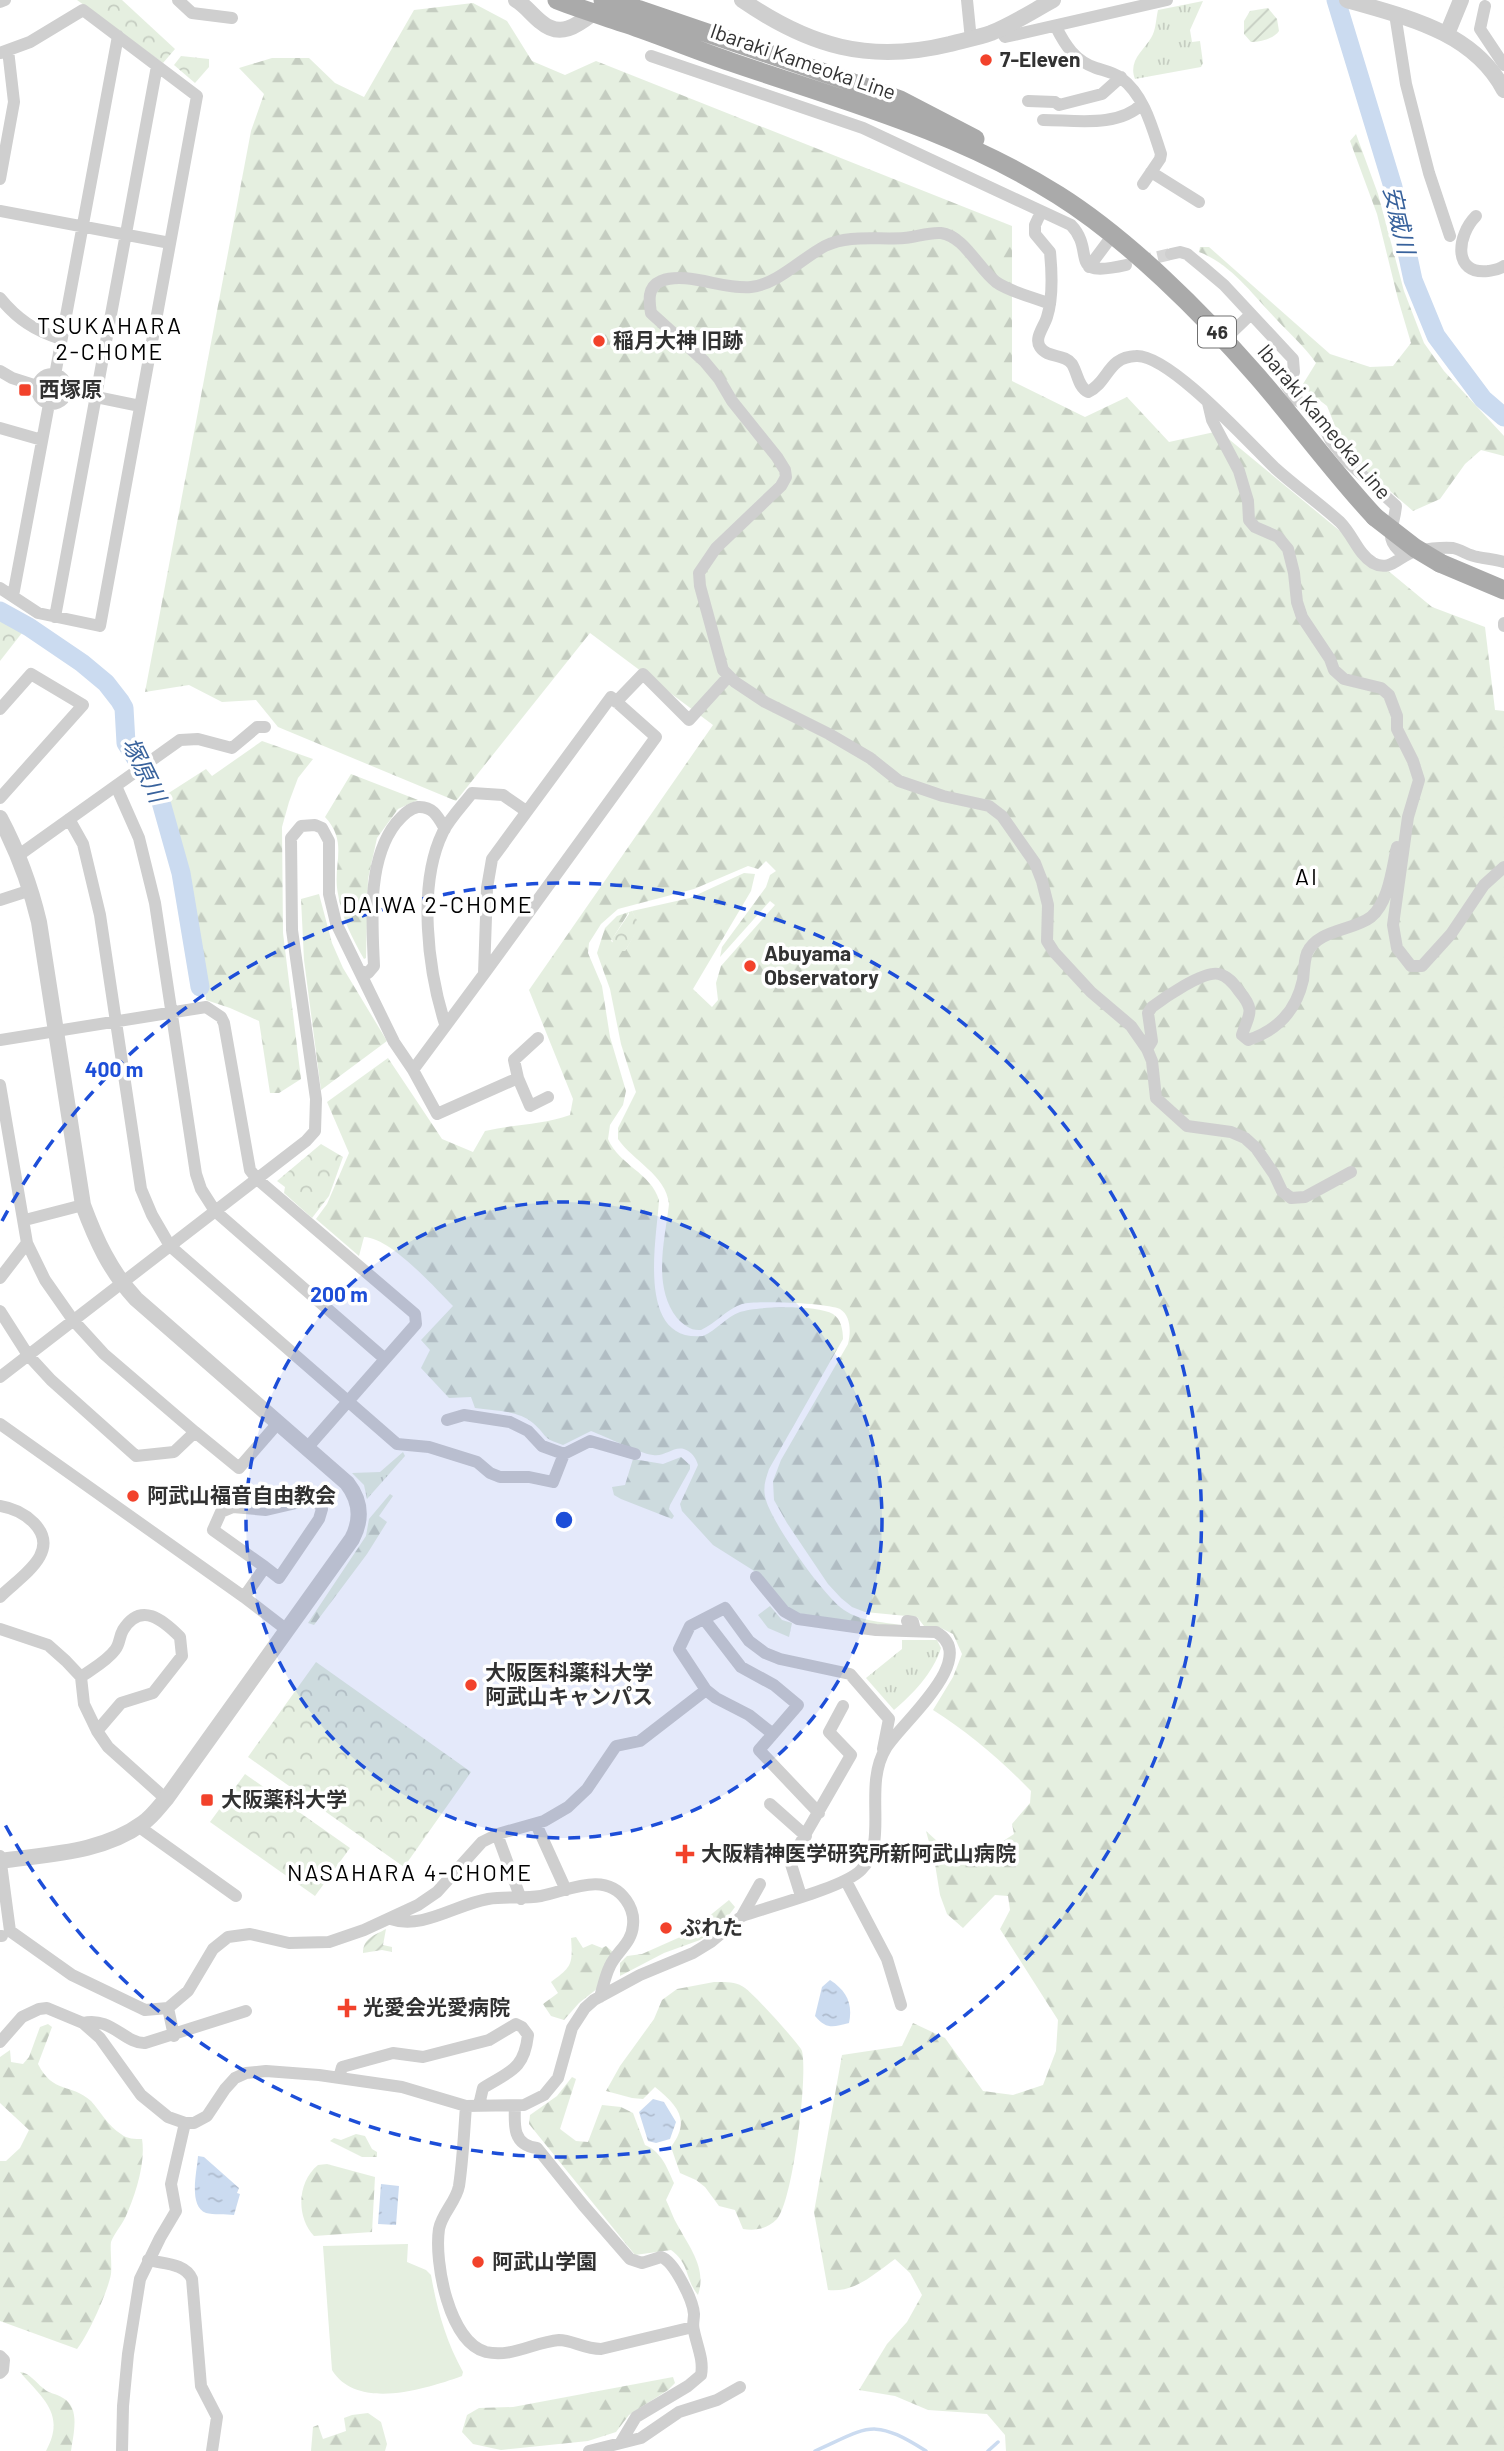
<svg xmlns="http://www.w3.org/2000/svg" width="1504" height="2451" font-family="Barlow,'Noto Sans JP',sans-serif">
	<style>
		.grass { fill: url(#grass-tufts) }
		.forest { fill: url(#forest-firs) }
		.park { fill: url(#park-crowns) }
		.garden { fill: url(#garden-furrows) }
		.pitch { fill: #e5efe0 }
		.water { fill: url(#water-ripples) }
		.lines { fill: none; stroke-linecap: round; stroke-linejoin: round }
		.stream { stroke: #cbdbf0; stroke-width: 3.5 }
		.river { stroke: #cbdbf0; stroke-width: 19 }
		.minor-tunnel { stroke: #d6d6d6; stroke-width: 12; stroke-dasharray: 12 6; stroke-linecap: butt }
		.minor { stroke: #cfcfcf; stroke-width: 12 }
		.tertiary { stroke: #cfcfcf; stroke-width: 16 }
		.primary { stroke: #aaa; stroke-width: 19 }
		.primary-bridge { stroke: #aaa; stroke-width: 19 }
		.ring { fill: none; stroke: #1d4ed8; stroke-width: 3.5; stroke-dasharray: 12 9 }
		.poi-dot { fill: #f2422b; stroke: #fff; stroke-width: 2.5 }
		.labels { text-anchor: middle; stroke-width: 7; stroke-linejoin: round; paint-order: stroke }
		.shield { fill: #fff; stroke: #707070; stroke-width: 2 }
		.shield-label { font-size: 19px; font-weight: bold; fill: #323232 }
		.poi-label { font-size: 21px; font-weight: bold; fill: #323232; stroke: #fff; text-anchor: start }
		.street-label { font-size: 21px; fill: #323232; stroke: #fff }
		.water-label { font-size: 23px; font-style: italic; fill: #38629c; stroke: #fff }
		.neighbourhood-label { font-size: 23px; letter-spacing: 2px; fill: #000; stroke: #fff }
		.centre { fill: #1d4ed8; stroke: #fff; stroke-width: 3.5 }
		.ring-label { font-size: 21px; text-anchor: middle; font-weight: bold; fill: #1d4ed8; stroke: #fff; stroke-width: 7; stroke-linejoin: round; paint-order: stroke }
	</style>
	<defs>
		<pattern id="grass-tufts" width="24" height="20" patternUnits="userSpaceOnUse" patternTransform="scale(1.75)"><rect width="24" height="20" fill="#e5efe0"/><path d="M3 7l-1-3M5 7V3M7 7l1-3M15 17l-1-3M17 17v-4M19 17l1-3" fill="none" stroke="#c5cdc1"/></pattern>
		<pattern id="forest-firs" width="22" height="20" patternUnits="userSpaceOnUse" patternTransform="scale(1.75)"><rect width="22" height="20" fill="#e5efe0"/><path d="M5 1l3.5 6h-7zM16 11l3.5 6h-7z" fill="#c5cdc1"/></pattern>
		<pattern id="park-crowns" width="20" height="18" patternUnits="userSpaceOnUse" patternTransform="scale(1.75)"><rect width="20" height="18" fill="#e5efe0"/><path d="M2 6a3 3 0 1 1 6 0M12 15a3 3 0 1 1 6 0" fill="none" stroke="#c5cdc1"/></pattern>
		<pattern id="garden-furrows" width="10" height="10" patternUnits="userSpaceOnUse" patternTransform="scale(1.75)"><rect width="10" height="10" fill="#e5efe0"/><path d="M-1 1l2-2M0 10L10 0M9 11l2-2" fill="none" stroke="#c5cdc1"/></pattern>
		<pattern id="water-ripples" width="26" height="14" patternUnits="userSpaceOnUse" patternTransform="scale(1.75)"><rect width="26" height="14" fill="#cbdbf0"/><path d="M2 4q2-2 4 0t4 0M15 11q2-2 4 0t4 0" fill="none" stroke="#afbcce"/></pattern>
	</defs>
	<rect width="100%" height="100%" fill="#fff"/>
	<!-- grass -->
	<path class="grass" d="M1203 1 1190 30 1192 42 1200 41 1203 63 1201 67 1135 79C1128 61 1143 51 1151 38 1156 31 1156 18 1158 10Z
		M403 1452 405 1456 367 1499 364 1485 352 1473 380 1472Z
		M902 1640H937L941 1648C933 1673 913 1694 894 1710L866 1678 902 1649Z"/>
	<!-- forest -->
	<path class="forest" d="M473 3 507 21 532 61 565 75 596 61 1012 226V381L1085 417 1127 397 1169 442 1219 431 1432 607 1485 627 1495 710 1504 711V2451H1006L1005 2435 987 2414 928 2410 895 2396 859 2390 887 2344 907 2322 922 2295 910 2273 895 2259C874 2274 855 2293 828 2290L814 2212 842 2055 902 2046 913 2023 945 2038 983 2091 1013 2095 1043 2085 1056 2051 1058 2020 1000 1929 1010 1910 1008 1896 995 1895 963 1928 947 1914 940 1895 935 1864 926 1831 949 1852 971 1862 1014 1834 1012 1824 1030 1803 1031 1791C1002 1761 968 1732 933 1710L953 1677 962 1654 953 1634 939 1627 924 1626 917 1617 865 1612 852 1607 841 1598 828 1584 787 1523 774 1500 773 1481 781 1460 848 1344C851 1332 851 1316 840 1309 828 1303 756 1300 742 1304 727 1309 716 1323 701 1330 691 1331 684 1325 677 1318 652 1286 665 1240 669 1204 666 1175 633 1161 618 1139V1128L636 1092 621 1044 610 989 597 953 605 928 617 916 629 912 611 941 625 951 639 926 632 911 690 898 744 873 755 874 751 891 693 989 712 1007 718 1000 716 983 721 966 775 905 770 901 720 957 722 947 766 887 770 875 776 871 766 861 758 869 748 866 694 889 618 909 601 924 589 943 588 953 602 986 610 1037 626 1091 623 1105 610 1125 608 1139C619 1165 651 1173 659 1200 657 1238 635 1343 703 1336 717 1330 726 1317 740 1312 757 1306 817 1305 833 1314 841 1319 843 1330 843 1339L769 1469C766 1478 763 1486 765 1496 768 1518 824 1597 844 1610 861 1622 886 1622 906 1626L861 1625 792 1612 759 1574 713 1545 682 1511 680 1504 698 1465C696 1458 692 1452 684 1449 673 1446 665 1457 653 1455 638 1453 607 1437 591 1431L563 1445C540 1437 549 1437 533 1423 518 1410 494 1411 475 1408L471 1397 449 1398 421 1368 430 1350 421 1340 453 1306C433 1286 391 1238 364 1237L359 1256 316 1219 327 1204 349 1153 327 1102 388 1058 442 1139 473 1152 485 1131C514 1124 542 1125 570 1115L573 1099 529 990 713 725 590 633 456 801 278 727 256 700 222 702 189 685 145 692 251 131 264 94 239 68 272 58H309L335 83 364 97 414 10Z
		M1356 134 1378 194 1404 291 1424 343 1444 371 1504 436V456L1481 450 1465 464 1440 499 1413 511 1346 453 1327 406 1309 392 1303 384 1316 363C1304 346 1290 334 1276 319 1253 295 1231 264 1199 252L1200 247H1209L1330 354 1370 367 1393 366 1411 343 1398 299 1377 214 1350 141Z
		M262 741 313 759 298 778 289 802 282 827 283 933 301 1079 279 1093H270L259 1021 230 1008 206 1000C199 928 190 864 164 796L206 769 212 776Z
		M351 774 418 800 398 809 377 838 368 879 366 958 364 959C352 938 342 918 338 894 332 864 349 843 325 817Z
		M319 894 332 943 343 968 387 1041 321 1090 304 960 301 899Z
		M681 1457 690 1465V1469L670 1505 669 1509 674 1516 672 1519 621 1499 614 1495 612 1487 625 1485 633 1459 663 1464Z
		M390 1494 393 1496 379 1516 387 1522 367 1554 314 1625 308 1623 366 1536 369 1519Z
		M729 1900 735 1907 723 1923 700 1940 664 1953 620 1976V1963L627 1956 642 1954 687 1934Z
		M576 1937 583 1948 592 1944 602 1948 606 1946 613 1952 598 1988 579 2003 564 2020 551 2016 543 2004 558 1993 551 1982C572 1967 573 1964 571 1938Z
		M714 1982C725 1982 736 1981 745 1988 753 1993 801 2046 802 2051 808 2076 793 2201 777 2219 767 2229 756 2231 743 2229L735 2210 719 2206 705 2187 696 2180 680 2173 671 2147C691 2120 678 2106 655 2087L643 2099 632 2098 606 2091 620 2066 654 2019 662 2000 677 1989Z
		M48 2024 52 2027 38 2064C53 2094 71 2083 91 2101 101 2112 108 2126 121 2134 127 2139 135 2139 142 2139 146 2163 135 2196 125 2218 121 2226 114 2234 111 2242 110 2248 112 2265 111 2274 108 2291 88 2336 77 2349L0 2321V2161H6L20 2148 29 2130 0 2103V2057L10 2050 11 2062 23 2064 29 2057 40 2027Z
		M572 2077 576 2079 560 2129 576 2141 588 2142 602 2105 621 2107 633 2113 645 2145C662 2152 667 2168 674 2183L666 2200C670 2208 673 2218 678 2226 690 2248 707 2269 698 2295 685 2279 690 2264 671 2250L635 2255 529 2124 530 2115 557 2096Z
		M356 2134 365 2136 372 2149 377 2152V2157H362L330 2141 334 2138 341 2140Z
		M327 2164 375 2177 372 2232 314 2236C296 2217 297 2182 318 2165Z
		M20 2372C30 2373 35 2382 43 2388 49 2394 56 2393 63 2398 81 2408 73 2435 71 2451H46C66 2414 43 2399 20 2372Z
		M673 2377 675 2383 668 2390 629 2415 616 2432 588 2441 501 2450 473 2444 462 2432 467 2415 479 2408 513 2407Z
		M368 2413 381 2422 387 2444 385 2451H311L313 2427 318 2425 323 2439 346 2431 344 2418 352 2415Z"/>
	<!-- park -->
	<path class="park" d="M77 0H122L175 49 163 63Z
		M181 56 209 59V67L195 83 174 65Z
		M0 616 25 629 0 661Z
		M632 911 640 926 625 951H618L614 947 612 939 629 914V912Z
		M321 1144 343 1157 329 1196 312 1218 284 1193 285 1187 277 1181Z
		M770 1606 782 1620 792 1623 789 1637 768 1628 758 1615Z
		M316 1662 471 1772 404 1867 248 1757Z
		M245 1774 350 1848 315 1896 210 1822Z"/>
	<!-- garden -->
	<path class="garden" d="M1268 8 1277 19 1279 31C1273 39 1261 42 1251 42L1244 34V21L1250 11Z
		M386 1929 383 1945 392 1947V1952L382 1950 363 1953C363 1938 375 1935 386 1929Z"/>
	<!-- pitch -->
	<path class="pitch" d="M408 2244 407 2262 426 2270 431 2275C437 2310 446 2341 463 2372L462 2376C426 2389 357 2411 332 2370L323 2246Z"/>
	<!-- water -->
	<path class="water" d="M830 1980C847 1991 853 2004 849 2023 833 2027 827 2030 815 2016L822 1987Z
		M653 2099 664 2102 676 2122 670 2139 656 2143 648 2141 639 2112Z
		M198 2156 204 2157 239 2188 237 2193 240 2194 234 2215C226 2214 213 2215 206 2213 188 2206 197 2172 198 2156Z
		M381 2184 399 2186 396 2225 378 2224Z"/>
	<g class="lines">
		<!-- stream -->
		<path class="stream" d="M815 2451C869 2427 872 2417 926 2451
			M988 2451 998 2442"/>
		<!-- river -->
		<path class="river" d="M1336 0 1393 187 1413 280 1436 336 1483 399 1504 417
			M0 611 29 627 82 663 106 683 120 701 124 708 126 743 159 795 181 873 200 987"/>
		<!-- minor-tunnel -->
		<path class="minor-tunnel" d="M1140 261 1171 254"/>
		<!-- minor -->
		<path class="minor" d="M178 0 192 13 232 18
			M967 0 971 40
			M0 2 5 0
			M1485 6 1480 29 1504 65
			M1395 14 1406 84 1429 173 1450 236
			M1056 27C1065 45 1075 61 1096 68 1105 71 1113 72 1121 78 1144 95 1152 127 1161 154L1160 159 1143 184
			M1000 29 1005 37 1167 0
			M0 53 30 42 83 10 197 96 100 626 38 613 0 588
			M651 56 863 128 1071 225C1097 252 1065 279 1126 265
			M1028 101 1055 102 1059 105 1102 94 1121 77
			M1043 120C1075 120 1118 128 1142 104
			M1151 172 1199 202
			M0 179 14 102 8 50
			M0 211 170 243
			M1041 212 1035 225V234L1050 252C1052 272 1053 298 1047 317 1044 327 1034 338 1040 347 1048 359 1064 353 1072 364 1078 374 1078 387 1088 392 1109 382 1107 357 1136 356 1169 354 1249 443 1275 468 1296 487 1319 503 1340 522 1353 535 1358 554 1373 563 1391 573 1400 554 1416 551 1427 549 1441 547 1453 548 1462 550 1469 556 1478 557 1487 559 1495 559 1504 562
			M1476 216C1457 235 1452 275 1488 271 1495 270 1499 270 1504 266
			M1171 254 1180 252 1187 254 1204 268 1224 285 1293 359 1294 372 1286 385 1296 400 1310 407 1318 416 1331 441 1347 461 1396 506C1394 530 1382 538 1404 555
			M1089 267 1112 236
			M0 298C17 319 35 331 61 339
			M1050 304C1033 297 1010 292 996 282 978 268 964 236 941 233 929 232 916 237 904 238 878 240 849 234 825 246 802 258 778 284 751 287 724 290 687 271 661 281 647 287 649 301 651 313L704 361 719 379 732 401 777 457 785 470 786 477 781 486 716 548 699 573 700 586 723 670 735 682 765 702 829 734 870 758 899 781 943 796 989 806 1002 816 1035 863 1042 881 1048 905 1047 941 1054 952 1091 992 1131 1026 1147 1049 1152 1061 1156 1098 1187 1126 1231 1132 1245 1138 1256 1148 1274 1174 1282 1191 1291 1198 1305 1197 1351 1172
			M1224 340 1250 315
			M0 371 12 378 37 386
			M37 389a15 15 0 1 1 30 0a15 15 0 1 1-30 0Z
			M55 375 118 36
			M67 391 140 406
			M1208 403 1212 420 1239 471 1248 501 1249 520 1255 527 1278 537 1288 549 1294 573 1297 602 1302 617 1330 659 1334 670 1344 679 1381 688 1389 695 1397 716V729L1413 761 1419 780 1408 817 1393 925 1397 948 1411 966H1422L1451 934 1484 885 1504 867
			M0 428 42 440
			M13 596 49 404
			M55 617 157 66
			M1504 623V626
			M611 697 656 737 484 974 487 888 492 859Z
			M616 702 643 674 689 720 729 676
			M0 709 31 674 83 705 0 798
			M116 786 139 838 155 903 196 1174 201 1189 215 1211 385 1359
			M69 819 83 844 100 915 141 1189 152 1215 170 1246 397 1444 429 1447 477 1462 490 1473 500 1477H529L553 1482 564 1454 590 1441 635 1454
			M19 855 180 740 198 739 232 748 257 727H265
			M0 900 31 890
			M360 971 368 973 374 966C372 920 367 860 396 823 402 816 409 808 418 807 433 806 438 817 445 829
			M445 1024C428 970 417 885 443 832 450 818 463 805 472 793L503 795 526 811
			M0 1040 206 1007 221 1017 224 1023 250 1170 257 1179 415 1314 416 1324 307 1448
			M1147 1049 1152 1041 1148 1013 1152 1007C1164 998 1204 970 1219 974 1228 976 1234 984 1239 991 1256 1011 1249 1014 1242 1035L1248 1040C1278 1030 1296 1011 1303 980 1304 972 1304 961 1307 953 1318 929 1353 931 1371 917 1389 902 1392 868 1397 847
			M413 1070 437 1114 518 1078 530 1106 548 1097
			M518 1078 514 1060 538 1038
			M0 1085 27 1243 45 1280 73 1320 104 1354 195 1432 174 1452 136 1456 51 1380 28 1355 0 1311
			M25 1220 83 1205
			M0 1278 27 1243
			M0 1377 306 1141 315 1131 316 1099 292 930 291 838 301 826 315 825 322 828 329 841V894L336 923 394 1042 413 1070 484 974
			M447 1420 464 1415 510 1422 528 1431 542 1446 564 1454
			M0 1424 244 1597 287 1630
			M195 1432 239 1468 278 1423
			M0 1506C13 1508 24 1513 34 1523 63 1553 18 1578 0 1597
			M244 1597 265 1567 213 1530 221 1512 233 1507 266 1510 309 1500 319 1504 322 1509 319 1519 279 1578 265 1567
			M704 1619 741 1667 774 1685 798 1705 759 1750 819 1813
			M907 1621 913 1622 915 1630
			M0 1629 48 1645 66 1661 81 1677 84 1704 97 1731 108 1747 166 1799
			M81 1677C92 1669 107 1661 115 1650 120 1644 119 1637 123 1630 141 1601 163 1620 180 1637L182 1656 153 1693 121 1703 97 1731
			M773 1734 749 1715 716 1698 706 1690 679 1649 690 1626 725 1608 749 1641 765 1653 780 1659 850 1674 889 1719 883 1749
			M770 1804 806 1836
			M536 1824 566 1890
			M138 1826 236 1896
			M497 1834 521 1899
			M0 1856 10 1931 72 1975 145 2010 168 2008 188 1991 213 1949 228 1937 250 1934 289 1943 329 1942 364 1930 418 1905 437 1892 482 1842 498 1834 544 1821 568 1807 587 1789 616 1746 640 1741 706 1690
			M846 1881 887 1959 901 2005
			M801 1896 790 1861 851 1755 829 1732 843 1706
			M742 1916C768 1907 845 1887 861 1870 890 1842 862 1787 886 1748 902 1722 981 1658 936 1632L876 1630 798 1619 784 1611 756 1577
			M391 1919C422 1930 457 1904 488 1899 506 1896 523 1899 541 1896 568 1891 605 1870 626 1900 631 1907 634 1916 633 1925 632 1943 617 1951 610 1966 605 1976 603 1987 600 1997
			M0 1936H2
			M168 2008 174 2036
			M83 2023C111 2016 125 2044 145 2043L246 2011
			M0 2042 22 2017 39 2009 47 2008 83 2023 100 2038 141 2095 168 2117 185 2123H194L207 2116 225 2089 235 2078 246 2073 266 2071 319 2075 402 2087 466 2106 524 2105 544 2095 558 2078 572 2028 585 2008 594 2000 640 1975 693 1953 711 1942 742 1916 760 1884
			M339 2078 342 2067 393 2053 423 2057 489 2040 516 2024 522 2027 528 2035C524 2070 510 2071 483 2088L479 2105
			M466 2106C464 2132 463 2159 459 2186 456 2202 442 2213 439 2229 434 2262 449 2342 486 2352 512 2358 534 2342 559 2340 572 2340 584 2349 601 2349L693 2327
			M515 2106C514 2126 513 2145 537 2148L583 2205 630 2259 642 2263 661 2257C674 2261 693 2300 694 2314 694 2320 692 2325 694 2331 697 2346 704 2360 701 2375L688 2386 636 2417 621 2442
			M148 2260C164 2264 185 2263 192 2279L201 2386 217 2417 212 2451
			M0 2356 4 2360 3 2370 0 2373
			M122 2451 123 2406 128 2354 140 2279 160 2238 176 2211 171 2184 185 2123
			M589 2451 641 2438 679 2412 717 2400 740 2387"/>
		<!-- tertiary -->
		<path class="tertiary" d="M516 0C526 6 532 15 541 22 563 41 582 21 600 8
			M742 0C809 46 869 64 950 44 964 40 977 38 991 33 1013 24 1033 11 1053 0
			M1347 0C1405 17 1473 31 1504 90
			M1447 34 1461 0
			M0 818C18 852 30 884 39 922L83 1205C96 1240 110 1271 136 1299L347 1483C361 1501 362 1520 352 1539L166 1799C159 1807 152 1817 143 1823 102 1853 48 1854 0 1861"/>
		<!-- primary -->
		<path class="primary" d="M557 0C580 9 603 16 627 24 662 36 696 50 731 62 842 100 957 131 1058 195 1128 239 1202 313 1257 376 1297 422 1333 472 1375 517
			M603 0 640 10 845 80 900 100 975 139
			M1440 563 1504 590"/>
		<!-- primary-bridge -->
		<path class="primary-bridge" d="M1375 517 1415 548 1440 563"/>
	</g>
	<!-- distance rings -->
	<circle cx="564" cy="1520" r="318" fill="#1d4ed8" fill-opacity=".12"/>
	<g class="ring">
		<circle cx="564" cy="1520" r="318"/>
		<path d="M2 1221A637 637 0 1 1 2 1819"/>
	</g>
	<!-- markers -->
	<g class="poi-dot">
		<circle cx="986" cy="60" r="7"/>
		<circle cx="599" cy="341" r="7"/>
		<rect x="18" y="383" width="14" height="14" rx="3.5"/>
		<circle cx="750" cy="966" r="7"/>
		<circle cx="133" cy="1496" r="7"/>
		<circle cx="471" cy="1685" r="7"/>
		<rect x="200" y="1793" width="14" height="14" rx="3.5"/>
		<path d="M681.5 1843.5h7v7h7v7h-7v7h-7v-7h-7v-7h7z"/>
		<circle cx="666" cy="1928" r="7"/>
		<path d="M343.5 1997.5h7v7h7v7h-7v7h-7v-7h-7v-7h7z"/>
		<circle cx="478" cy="2262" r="7"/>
	</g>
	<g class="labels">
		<!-- shield labels -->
		<rect class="shield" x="1198" y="316.5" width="38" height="31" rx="5"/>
		<g class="shield-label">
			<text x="1217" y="339">46</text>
		</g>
		<!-- poi labels -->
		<g class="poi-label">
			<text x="1000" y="67">7-Eleven</text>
			<text x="613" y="348">稲月大神 旧跡</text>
			<text x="39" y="397">西塚原</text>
			<text x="764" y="961">Abuyama<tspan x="764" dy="24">Observatory</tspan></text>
			<text x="147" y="1503">阿武山福音自由教会</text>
			<text x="485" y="1680">大阪医科薬科大学<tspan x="485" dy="24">阿武山キャンパス</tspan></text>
			<text x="221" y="1807">大阪薬科大学</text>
			<text x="701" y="1861">大阪精神医学研究所新阿武山病院</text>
			<text x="680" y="1935">ぷれた</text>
			<text x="363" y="2015">光愛会光愛病院</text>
			<text x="492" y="2269">阿武山学園</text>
		</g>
		<!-- street labels -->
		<g class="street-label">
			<text transform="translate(803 62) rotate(19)" y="7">Ibaraki Kameoka Line</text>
			<text transform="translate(1324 422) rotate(50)" y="7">Ibaraki Kameoka Line</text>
		</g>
		<!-- water labels -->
		<g class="water-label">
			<text transform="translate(1399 220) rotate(77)" y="8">安威川</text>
			<text transform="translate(144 770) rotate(64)" y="8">塚原川</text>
		</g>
		<!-- neighbourhood labels -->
		<g class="neighbourhood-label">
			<text x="110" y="334">TSUKAHARA<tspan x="110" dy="26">2-CHOME</tspan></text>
			<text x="1307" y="885">AI</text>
			<text x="438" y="913">DAIWA 2-CHOME</text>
			<text x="410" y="1881">NASAHARA 4-CHOME</text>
		</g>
	</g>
	<circle cx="564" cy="1520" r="10" class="centre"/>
	<g class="ring-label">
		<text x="114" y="1077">400 m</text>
		<text x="339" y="1302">200 m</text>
	</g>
</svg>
